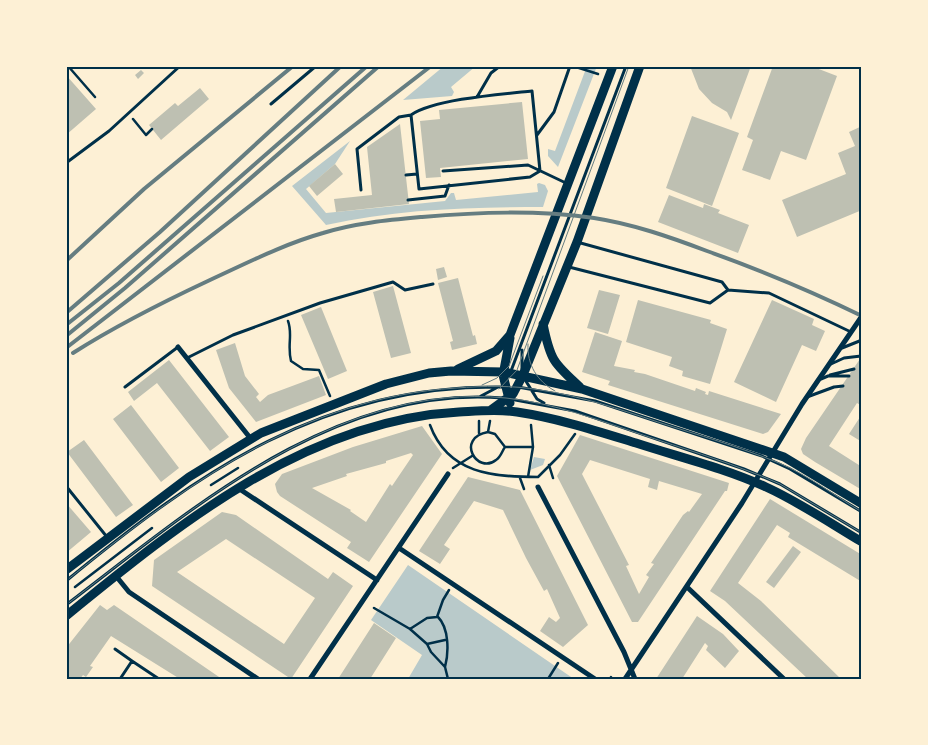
<svg xmlns="http://www.w3.org/2000/svg" width="928" height="745" font-family="'Archivo Narrow',sans-serif">
	<style>
		.green { fill: #b9caca }
		.building { fill: #bec0b2; fill-rule: evenodd }
		.lines { fill: none; stroke-linecap: round; stroke-linejoin: round }
		.path { stroke: #003049; stroke-width: 2.5 }
		.service { stroke: #003049; stroke-width: 3 }
		.minor { stroke: #003049; stroke-width: 5 }
		.tertiary { stroke: #003049; stroke-width: 9 }
		.tram { stroke: #657d81; stroke-width: 1 }
		.rail { stroke: #657d81; stroke-width: 4 }
		.neatline { fill: none; stroke: #003049; stroke-width: 2 }
	</style>
	<rect width="100%" height="100%" fill="#fdf0d5"/>
	<!-- green -->
	<path class="green" d="M444 66H476L451 87 454 92 452 96 403 100Z
		M587 66H597L558 167 548 156V149L555 151Z
		M350 141 335 164 306 189 326 213 445 201 451 193H454L456 200 538 192 537 184 539 183 545 185 548 191 543 207C470 207 397 209 326 225L292 186Z
		M534 457 545 459 543 465 530 470Z
		M408 565 574 679H408L422 655 371 620Z"/>
	<!-- building -->
	<path class="building" d="M690 66H751L731 120 727 112 712 103 699 89Z
		M773 66H811L837 76 806 160 781 151 770 180 742 170 753 140 747 137Z
		M141 70 144 73 138 79 135 75Z
		M66 75 96 109 66 135Z
		M200 88 209 99 161 140 149 125 175 103 178 106Z
		M522 102 528 159 440 168 441 177 426 178 420 121 440 119 439 110Z
		M692 116 739 133 712 206 666 188Z
		M400 124 409 204 336 212 334 199 372 195 367 147Z
		M862 126V210L797 237 782 200 846 174 838 153 855 146 849 132Z
		M335 164 343 174 317 196 309 186Z
		M669 195 703 208 704 204 720 210 718 213 749 225 738 253 658 222Z
		M444 267 447 277 438 280 436 269Z
		M458 278 473 336 475 335 477 344 452 350 450 342 453 341 438 283Z
		M393 286 411 353 391 358 373 292Z
		M599 290 620 295 608 334 587 328Z
		M638 300 711 320 710 323 727 329 710 384 682 376 683 371 669 366 672 357 626 342Z
		M772 300 814 319 812 325 825 331 816 351 802 345 776 402 734 382Z
		M321 307 347 371 328 379 301 315Z
		M595 332 622 341 614 366 635 370 634 372 645 374 695 391 696 388 706 392 705 394 708 395 709 391 781 414 768 432 763 434 608 385 610 381 582 372Z
		M235 343 245 376 259 394 256 397 260 402 268 395 319 376 326 395 256 422 229 388 216 350Z
		M862 356V406L857 403 829 446 862 467V490L815 462 803 454 801 449 806 438Z
		M169 360 229 437 210 451 157 383 134 401 128 392Z
		M131 405 179 468 161 482 113 419Z
		M862 414V442L849 434Z
		M422 426 442 454 369 562 347 548 351 542 280 496 277 492 275 484 282 474 353 447ZM411 453 413 455 392 486 390 484 366 522 350 511 351 510 312 488 347 476 346 474 386 463V461Z
		M580 435 729 483 727 491H725L638 622H632L557 476ZM590 460 650 479 648 487 657 490 659 481 702 494 689 512 688 511 683 515 651 563 654 564 646 575 649 577 639 594 626 566 629 565 582 474Z
		M84 440 133 505 116 517 67 452Z
		M468 477 520 490 588 625 563 647 540 631 549 617 556 622 560 618 547 589 544 591 526 558 503 510 474 501 444 545 450 549 440 564 419 551Z
		M770 499 862 555V582L788 537 790 533 777 525 738 583 761 601 841 679H808L725 601 710 591Z
		M66 503 91 532 66 553Z
		M222 512 236 515 328 579 333 572 353 586 291 679 152 586 154 560ZM226 539 315 598 284 644 177 572Z
		M793 546 801 552 774 588 766 582Z
		M100 605 107 610 114 605 222 679H180L111 636 90 666 93 667 86 677 83 675 80 679H66V648Z
		M697 616 723 634 739 651 725 668 706 650 708 646 705 643 682 679H656Z
		M374 623 396 638 370 679H338Z"/>
	<g class="lines">
		<!-- path -->
		<path class="path" d="M68 66 95 97
			M576 67 598 74
			M133 119 146 135 152 129
			M288 321C293 334 287 345 291 361L303 369 319 370 330 396
			M479 421V433
			M430 425C448 474 493 477 538 477L560 455 575 434
			M488 432 495 434 505 447C502 451 501 457 496 460 477 475 455 438 488 432Z
			M488 432 490 421
			M505 447H533L531 425
			M549 465 553 478
			M453 468 472 456
			M528 477 533 447
			M520 478 524 489
			M211 485 238 468
			M75 587 152 528
			M374 608 410 629 427 644 431 652 445 667 448 679
			M438 617C449 628 449 652 445 667
			M410 629 427 618 437 617 443 600 449 590
			M427 644 445 640
			M548 679 558 663
			M610 679 611 677"/>
		<!-- service -->
		<path class="service" d="M532 91 540 171 530 177 419 189 411 115C434 99 503 94 532 91Z
			M477 97 491 73 500 66
			M271 104 316 66
			M537 135 554 112 570 66
			M66 163 109 131 180 66
			M443 171 528 165 568 184
			M406 175 417 174
			M361 190 357 149 399 117 411 115
			M408 200 445 196 449 185
			M577 242 722 282 728 290
			M569 267 710 303 728 290 769 293 851 332
			M842 348 862 340
			M522 350V369
			M187 358 233 335 320 303 393 282 405 290 433 284
			M831 364 844 358 861 356
			M511 371 626 66
			M830 375 854 369
			M524 378 537 399 544 403
			M821 379 828 376H849
			M125 387 178 347
			M518 387 595 401 762 456 790 469 862 512
			M481 396 498 387
			M807 397 834 387 843 386
			M510 399 575 411 744 469 780 484 862 533
			M66 486 107 537
			M66 581C201 470 323 384 505 387
			M66 605C192 509 334 384 503 398
			M115 649 132 661
			M120 679 132 661 159 679"/>
		<!-- minor -->
		<path class="minor" d="M178 347 251 439
			M538 487 624 652 635 679
			M238 488 377 580
			M399 548 595 679
			M116 576 129 592 258 679
			M687 587 784 679
			M310 679 448 474
			M625 679 742 503 802 404 862 316"/>
		<!-- tertiary -->
		<path class="tertiary" d="M543 324C550 359 553 363 580 387
			M510 338 503 375 510 403
			M458 369 496 351 510 335 613 66
			M491 410 513 394 523 375 577 242 640 66
			M66 570 189 477 261 433 386 384 429 373 451 371 504 372 582 389 784 457 862 504
			M66 616C180 523 307 420 459 412 478 411 498 409 517 412 557 418 597 431 636 443 679 457 724 468 766 487 799 502 830 523 862 542"/>
		<!-- tram -->
		<path class="tram" d="M528 344C527 365 537 381 555 391
			M482 385 497 378 509 366 543 276
			M499 389 517 370 629 66
			M66 581C183 486 301 398 456 388 484 386 512 385 540 390 581 396 619 409 658 422 698 435 740 447 779 463 808 475 835 496 862 512
			M66 605C190 510 339 381 506 398 554 403 598 420 643 435 682 448 721 460 759 475L780 484 862 533"/>
		<!-- rail -->
		<path class="rail" d="M66 261 144 189 293 66
			M66 313 160 232 341 66
			M66 325 119 283 367 66
			M66 336 125 288 379 66
			M66 348 431 66
			M73 353C117 325 163 302 210 280 247 263 284 244 323 233 355 223 389 220 422 217 480 212 536 210 594 218 633 224 670 237 707 251 760 270 811 291 862 316"/>
	</g>
	<!-- border -->
	<rect width="928" height="745" fill="none" stroke="#fdf0d5" stroke-width="135"/>
	<rect x="68" y="68" width="792" height="610" class="neatline"/>
</svg>
